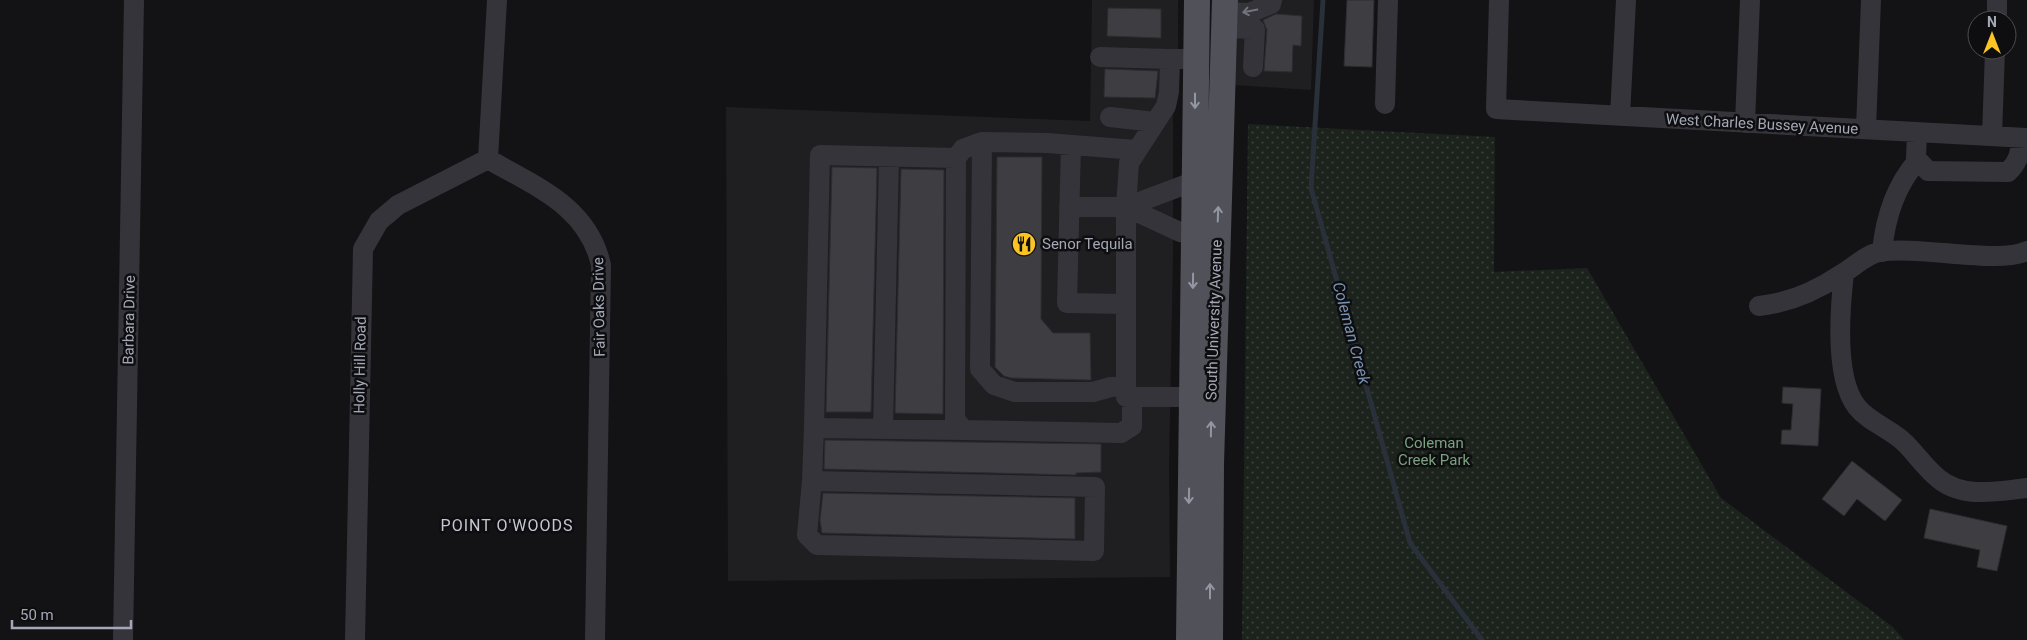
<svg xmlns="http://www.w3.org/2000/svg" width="2027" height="640" font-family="Roboto,sans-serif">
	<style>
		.built { fill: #1f1f22 }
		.grass { fill: url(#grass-dots) }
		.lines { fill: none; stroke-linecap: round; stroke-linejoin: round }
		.stream { stroke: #293039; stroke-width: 5 }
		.building { fill: #3d3d42; stroke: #2d2d31 }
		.minor { stroke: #34343a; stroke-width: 20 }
		.major { stroke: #505159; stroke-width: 26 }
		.oneway { stroke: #72747e }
		.oneway2 { stroke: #9397a3 }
		.labels { text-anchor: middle; stroke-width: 5; stroke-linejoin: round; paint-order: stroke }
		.street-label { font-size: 15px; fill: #a4a8b6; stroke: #0e0e10 }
		.poi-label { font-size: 15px; fill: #a4a8b6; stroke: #0e0e10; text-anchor: start }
		.park-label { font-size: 15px; fill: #7aa27f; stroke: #0e0e10 }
		.water-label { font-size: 16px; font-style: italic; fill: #7993b3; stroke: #0e0e10 }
		.neighbourhood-label { font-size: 16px; letter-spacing: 1px; fill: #c5c7d2; stroke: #0e0e10 }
	</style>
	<defs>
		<pattern id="grass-dots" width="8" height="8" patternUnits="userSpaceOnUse" patternTransform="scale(1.25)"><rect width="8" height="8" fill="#1b231c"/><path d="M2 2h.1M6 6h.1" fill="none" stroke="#39403b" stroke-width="1.8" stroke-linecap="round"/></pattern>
	</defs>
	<rect width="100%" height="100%" fill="#131315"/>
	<!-- built -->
	<path class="built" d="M1092 0H1178V93L1173 113V258L1169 467 1170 577 728 581 726 107 1090 121Z
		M1238 0H1314L1311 90 1233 85Z"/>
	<!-- grass -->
	<path class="grass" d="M1248 124 1495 137 1494 272 1587 268 1721 498 1893 627 1904 640H1242Z"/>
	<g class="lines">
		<!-- stream -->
		<path class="stream" d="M1323 0 1311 188 1410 543 1482 640"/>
	</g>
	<!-- building -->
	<path class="building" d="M1347 0H1374L1372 67 1344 66Z
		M1108 8 1161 9V38L1107 36Z
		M1276 14 1302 16 1301 46 1293 45 1292 72 1264 71 1267 30 1263 20Z
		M1105 69 1158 71 1155 98 1104 97Z
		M997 157H1042L1041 319 1053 333H1090L1091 380 1011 378 1004 376 995 367Z
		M832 167 877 168 871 412H826Z
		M901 169 944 170 943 414 895 413Z
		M1783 387 1821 389 1818 446 1781 444 1782 430H1791L1793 404 1782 403Z
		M825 440 1101 444V472L1076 473V475L824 469Z
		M1852 461 1902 500 1885 521 1857 499 1844 516 1822 499Z
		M823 493 1075 498V539L822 533 820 520Z
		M1930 509 2007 526 1997 571 1977 567 1980 550 1924 538Z"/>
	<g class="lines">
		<!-- minor -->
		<path class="minor" d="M1499 0 1496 109 2027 138
			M1225 12 1249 13 1271 4 1272 0
			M1997 20V0
			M1224 28 1255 29 1253 67
			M1100 57 1170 59
			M1385 104 1388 0
			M1620 116 1626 0
			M1110 117 1155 122
			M1745 123 1750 0
			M1866 129 1871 0
			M1917 132 1916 158 1928 171 2008 172C2019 162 2020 152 2022 138
			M1992 136 1995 50
			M982 142 980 369 994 385 1015 392H1093L1111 387 1126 386
			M1071 145 1067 303 1126 304
			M956 158 820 155 814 428 963 430
			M488 159C536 187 588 206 601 265L595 640
			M488 159 497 0
			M1069 207H1126L1129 163 1166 106 1169 92 1170 59H1195
			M1137 208 1126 207V397H1191
			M1194 234 1180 232 1139 213 1137 208 1139 202 1195 181
			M1882 252C1885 219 1896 185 1918 160
			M1844 273C1840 308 1834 378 1857 407 1870 423 1891 429 1905 443 1917 455 1926 469 1939 479 1963 499 1999 491 2027 488
			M1759 306C1788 303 1816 291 1840 275 1853 268 1865 255 1879 252 1918 245 1999 265 2027 251
			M1132 397V426L1121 433 963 430 955 419 956 158 963 149 982 142 1047 143 1136 150
			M883 429 889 157
			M812 481 807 535 817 545 1094 551 1095 487 812 481 814 428
			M123 640 134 0
			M355 640 363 249 379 221 398 205 488 159"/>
		<!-- major -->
		<path class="major" d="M1189 640 1197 0
			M1210 640 1211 464 1225 0"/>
	</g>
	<!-- one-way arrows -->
	<defs><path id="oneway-shaft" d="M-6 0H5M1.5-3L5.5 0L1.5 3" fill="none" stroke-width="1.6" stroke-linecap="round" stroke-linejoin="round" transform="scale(1.25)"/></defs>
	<use class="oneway" href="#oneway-shaft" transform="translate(1250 11) rotate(169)"/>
	<g class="oneway2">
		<use href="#oneway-shaft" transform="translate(1195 101) rotate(90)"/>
		<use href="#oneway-shaft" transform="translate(1218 214) rotate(-88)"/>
		<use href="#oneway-shaft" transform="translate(1193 281) rotate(91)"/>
		<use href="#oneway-shaft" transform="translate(1211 429) rotate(-89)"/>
		<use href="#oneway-shaft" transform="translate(1189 496) rotate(91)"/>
		<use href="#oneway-shaft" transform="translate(1210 591) rotate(-90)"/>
	</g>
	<!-- icons -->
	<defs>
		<g id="restaurant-disc" transform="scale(1.25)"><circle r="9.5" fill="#fbc425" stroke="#0e0e10"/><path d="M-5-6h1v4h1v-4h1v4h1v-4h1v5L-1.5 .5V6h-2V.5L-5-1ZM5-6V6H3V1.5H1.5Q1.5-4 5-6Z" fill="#111"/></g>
	</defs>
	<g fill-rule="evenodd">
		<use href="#restaurant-disc" x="1024" y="244"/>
	</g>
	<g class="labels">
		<!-- street labels -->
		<g class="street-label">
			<text transform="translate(1762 124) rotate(3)" y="5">West Charles Bussey Avenue</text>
			<text transform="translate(599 307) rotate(-91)" y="5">Fair Oaks Drive</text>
			<text transform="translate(129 320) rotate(-89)" y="5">Barbara Drive</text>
			<text transform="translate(1214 320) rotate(-88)" y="5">South University Avenue</text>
			<text transform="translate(360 365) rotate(-89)" y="5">Holly Hill Road</text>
		</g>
		<!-- poi labels -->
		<g class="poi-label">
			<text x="1042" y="249">Senor Tequila</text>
		</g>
		<!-- park labels -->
		<g class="park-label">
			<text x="1434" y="448">Coleman<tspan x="1434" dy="17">Creek Park</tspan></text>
		</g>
		<!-- water labels -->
		<g class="water-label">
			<text transform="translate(1352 333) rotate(75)" y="6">Coleman Creek</text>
		</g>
		<!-- neighbourhood labels -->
		<g class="neighbourhood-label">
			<text x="507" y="531">POINT O'WOODS</text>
		</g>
	</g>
	<!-- north arrow -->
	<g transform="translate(1992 35)"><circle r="24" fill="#0e0e10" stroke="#4a4c52"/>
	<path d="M0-4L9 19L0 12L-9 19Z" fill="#fbc425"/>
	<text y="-8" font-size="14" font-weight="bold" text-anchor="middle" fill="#a4a8b6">N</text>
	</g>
	<!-- scale -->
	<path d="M12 620v8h119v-8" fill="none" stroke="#a4a8b6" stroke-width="2.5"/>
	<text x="20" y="620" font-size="15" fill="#a4a8b6" stroke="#0e0e10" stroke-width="4" paint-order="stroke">50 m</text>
</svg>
